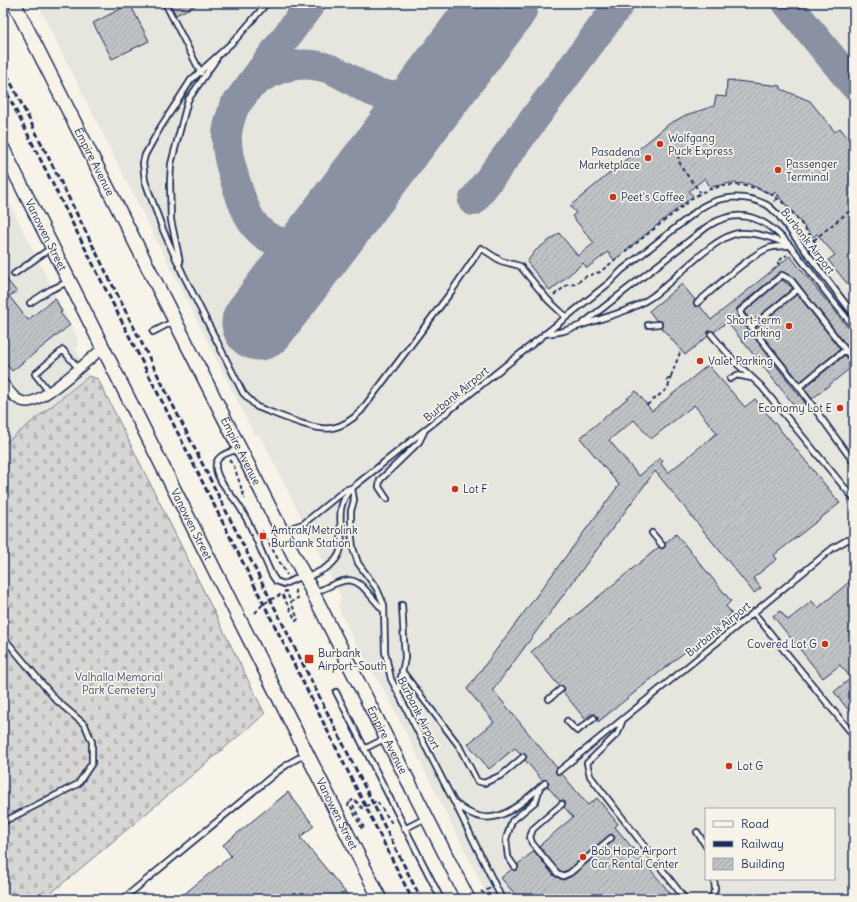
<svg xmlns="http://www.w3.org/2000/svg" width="857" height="902" font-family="Delius,sans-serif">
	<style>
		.built { fill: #e6e5de; fill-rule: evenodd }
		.cemetery { fill: url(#cemetery-stones); stroke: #798299 }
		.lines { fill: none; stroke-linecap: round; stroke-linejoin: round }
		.taxiway { stroke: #8991a3; stroke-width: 30 }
		.runway { stroke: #8991a3; stroke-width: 75 }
		.building { fill: url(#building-hatch); stroke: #1b2f5e; fill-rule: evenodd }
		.service-casing { stroke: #1b2f5e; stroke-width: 8 }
		.minor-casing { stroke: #1b2f5e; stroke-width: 12 }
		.secondary-casing { stroke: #1b2f5e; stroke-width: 16 }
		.path { stroke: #1b2f5e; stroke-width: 2; stroke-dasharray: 4 3; stroke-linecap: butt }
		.service { stroke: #f7f3e8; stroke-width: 4.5 }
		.minor { stroke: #f7f3e8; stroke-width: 9 }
		.secondary { stroke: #f7f3e8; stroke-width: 13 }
		.rail { stroke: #1b2f5e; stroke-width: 3; stroke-dasharray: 6 3; stroke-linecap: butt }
		.poi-dot { fill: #c8321e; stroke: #f7f3e8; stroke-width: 1.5 }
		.labels { text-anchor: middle; stroke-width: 3.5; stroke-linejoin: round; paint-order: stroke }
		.poi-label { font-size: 11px; fill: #1b2f5e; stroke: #f7f3e8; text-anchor: start }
		.street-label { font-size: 11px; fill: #1b2f5e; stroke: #f7f3e8 }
		.park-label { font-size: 11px; fill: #415076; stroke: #f7f3e8 }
	</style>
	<defs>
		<pattern id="cemetery-stones" width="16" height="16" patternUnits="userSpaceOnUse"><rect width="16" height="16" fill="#d7d6d4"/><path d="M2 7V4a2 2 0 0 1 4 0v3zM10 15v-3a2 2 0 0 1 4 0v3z" fill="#b8b8b8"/></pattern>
		<pattern id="building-hatch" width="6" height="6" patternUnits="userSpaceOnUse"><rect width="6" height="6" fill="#c0c3c5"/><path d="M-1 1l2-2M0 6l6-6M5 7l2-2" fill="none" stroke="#a4a8ac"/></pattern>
	</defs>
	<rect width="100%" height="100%" fill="#f7f3e8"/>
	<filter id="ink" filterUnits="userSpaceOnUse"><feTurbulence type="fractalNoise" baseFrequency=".025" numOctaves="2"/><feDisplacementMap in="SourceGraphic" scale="8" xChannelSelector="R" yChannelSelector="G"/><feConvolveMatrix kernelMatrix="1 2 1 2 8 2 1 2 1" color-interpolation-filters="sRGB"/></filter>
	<g filter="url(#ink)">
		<!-- built -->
		<path class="built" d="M37 3H854V899H489L388 697 358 648 338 607 341 597 260 435 254 434ZM706 809H834V879H706Z
			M3 190 78 340 76 349 89 376 3 445Z"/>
		<!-- cemetery -->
		<path class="cemetery" d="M89 376 98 379 265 714 44 899H3V445Z"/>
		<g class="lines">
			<!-- taxiway -->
			<path class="taxiway" d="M311 3 234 107C231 116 227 126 227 136 226 152 231 166 235 180 244 208 252 238 285 243 301 246 317 236 331 229
				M787 3 854 85
				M253 84C277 64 310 58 339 73 355 80 370 95 389 95 413 96 431 85 450 71
				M473 201 620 3"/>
			<!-- runway -->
			<path class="runway" d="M259 323 501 3"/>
		</g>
		<!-- building -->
		<path class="building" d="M169 3H200L176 15Z
			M130 4 149 41 112 59 93 23Z
			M727 80 781 86V89L810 101 835 132 840 128 854 146V292L828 260 835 255 817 234 813 237 775 192 773 195 749 184 731 183 710 187 705 178 689 191 693 196 614 260 608 252 587 268 583 263 550 291 527 262 535 251 559 233 578 256 594 243 572 216 576 213 570 206 669 124 686 115 714 106 716 96 726 97Z
			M790 256 854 335V355L794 278 783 272H780L737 308 738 317 806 404 798 410 727 322 714 332 709 331 708 336 685 355 661 327 662 322 656 320 649 311 682 284 695 300 694 305 700 306 711 320Z
			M3 275 17 292 9 296 28 320 55 298 62 312 60 313 70 325 12 371 3 360Z
			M782 280 793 288 752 322 744 312Z
			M797 294 840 349 800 382 756 328Z
			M845 355 854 365 812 399 804 388Z
			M708 365 745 407 755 399 840 503 774 555 777 559 753 578 761 588 754 593 655 471 493 690 557 768 556 774H562L588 805 597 798 618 824 615 827 675 899H519L501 878 512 869 517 870 518 864 534 851 554 876 563 880 572 876 613 841 615 837 612 834 609 835 568 870 563 872 559 870 539 846 573 817 564 807 565 802 560 801 547 786 548 781 542 780 525 760 526 755 521 754 515 748 489 769 468 744 494 722 467 689 619 485 580 438 636 391 652 411ZM694 405 717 433 668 473 661 464 663 460 661 458 639 476 609 440 634 420 651 439Z
			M676 534 731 601 726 606 732 614 598 722V717L595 714H591L585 719 563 692 564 687 559 686 531 652 659 547 664 548 665 543Z
			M854 578V717L834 692 851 678 840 665 823 678 773 616 780 611 788 620 812 601 818 608Z
			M288 792 314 826 300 837 351 899H178L231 856 223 845Z"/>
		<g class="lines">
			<!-- service casing -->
			<g class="service-casing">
				<path id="service" d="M165 3 201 73
					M267 3 236 39 191 80 160 128 145 155 143 163 145 181 163 230 183 274 243 393 257 407C274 413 316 432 332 428 344 426 353 419 361 411L451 292 481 248 501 261 520 266 548 300 566 317
					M180 262 171 220 170 183 171 164 188 100 217 58
					M14 274 51 248
					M30 303 50 290 68 282
					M697 303C714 289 751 254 769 248 775 246 781 246 787 246
					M581 325 708 226C758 194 789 244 816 279 828 296 841 311 854 327
					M648 325 659 324
					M751 327 741 315 740 311 782 275 791 280 798 289
					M153 332 174 321
					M544 334C561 333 566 330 582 325 605 317 629 312 650 298 673 283 714 235 740 233 758 232 774 238 790 246
					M711 334 734 361 761 386 854 499
					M845 350 799 387 751 327 798 289 854 361
					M730 379 737 375 751 378
					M799 387 854 463
					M49 392 35 374 63 350 78 368
					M238 449C231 452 218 454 216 464 214 477 230 493 237 503 252 524 261 553 272 575L276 581 284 584 302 576
					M352 488 354 500 351 511V531L353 548 358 563 377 589 384 605 385 652 391 679 454 802C491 835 514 809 545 783
					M387 499 379 487 380 480 419 442 424 432
					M284 530 303 524 345 490 351 488
					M652 533 662 545
					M307 578C317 572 330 568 336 559 351 540 328 512 352 488L609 283 622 270 702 207C720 196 744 194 765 204 770 206 775 212 779 216L854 315
					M315 593C359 571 354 578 384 611
					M753 612 854 736
					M3 637 56 700 85 725 92 742V763L78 784 3 822
					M402 671 459 746 477 781 484 783 502 775 523 757
					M336 692 441 899
					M398 692 405 658 402 605
					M549 699 561 689
					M623 719 618 733 587 763 590 776 685 899
					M567 721 577 731 594 718
					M364 749 386 738
					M559 771 833 548 847 540H854
					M562 804 533 829 530 837 532 843 557 873 563 876 570 873 611 838
					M456 805 502 899
					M404 829 426 818
					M697 832 706 846
					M515 867 508 857 506 839 512 821 536 801 540 787
					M123 899 277 772 291 762 306 754
					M711 899 715 889 714 879"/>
			</g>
			<!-- minor casing -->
			<g class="minor-casing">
				<path id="minor" d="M3 383C9 391 16 402 27 402 44 402 88 360 103 348"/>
			</g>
			<!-- secondary casing -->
			<g class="secondary-casing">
				<g id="secondary">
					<path id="s1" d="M14 3 468 899"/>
					<path id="s2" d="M3 149 380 899"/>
				</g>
			</g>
			<!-- path -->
			<path class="path" d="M676 148 681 167 700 192
				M774 202 779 195
				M814 240 848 212 854 218
				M780 265 777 262 787 255
				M554 295 567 285 575 284 587 276 600 272 693 198C716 181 753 181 777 198 793 209 804 229 816 243
				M666 381 671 376 681 350
				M647 405 668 388 671 376
				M229 460 234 466 245 499
				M262 531 287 575
				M284 592 286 591 291 602
				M255 613 263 604 282 594 296 621 298 619 291 602 298 598 294 588
				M348 806 349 803 362 829 364 828 351 801 354 799 362 808 377 801 391 822 394 820
				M490 888 487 890 490 897
				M481 891 491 899"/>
			<!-- service -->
			<use href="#service" class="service"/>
			<!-- minor -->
			<use href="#minor" class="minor"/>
			<!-- secondary -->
			<use href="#secondary" class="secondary"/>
			<!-- rail -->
			<path class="rail" d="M3 67 421 899
				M3 85 412 899"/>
		</g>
	</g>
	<!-- markers -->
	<g class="poi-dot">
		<circle cx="660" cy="144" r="4"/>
		<circle cx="648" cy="158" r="4"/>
		<circle cx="778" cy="170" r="4"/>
		<circle cx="613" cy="197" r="4"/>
		<circle cx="789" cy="326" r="4"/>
		<circle cx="700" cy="361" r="4"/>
		<circle cx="840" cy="408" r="4"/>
		<circle cx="455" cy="489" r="4"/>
		<rect x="259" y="532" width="8" height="8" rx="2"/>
		<circle cx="825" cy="644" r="4"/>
		<rect x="304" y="654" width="10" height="10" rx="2"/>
		<circle cx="729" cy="766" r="4"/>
		<circle cx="583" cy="857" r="4"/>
	</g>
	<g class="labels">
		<!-- poi labels -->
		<g class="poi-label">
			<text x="668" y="142">Wolfgang<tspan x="668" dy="13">Puck Express</tspan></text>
			<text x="640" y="156" text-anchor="end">Pasadena<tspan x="640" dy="13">Marketplace</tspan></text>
			<text x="786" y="168">Passenger<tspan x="786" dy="13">Terminal</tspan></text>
			<text x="621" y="201">Peet's Coffee</text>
			<text x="781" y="324" text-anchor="end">Short-term<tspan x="781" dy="13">parking</tspan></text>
			<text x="708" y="365">Valet Parking</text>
			<text x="832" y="412" text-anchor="end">Economy Lot E</text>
			<text x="463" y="493">Lot F</text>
			<text x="271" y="534">Amtrak/Metrolink<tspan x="271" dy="13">Burbank Station</tspan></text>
			<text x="817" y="648" text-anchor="end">Covered Lot G</text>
			<text x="318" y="657">Burbank<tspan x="318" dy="13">Airport–South</tspan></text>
			<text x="737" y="770">Lot G</text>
			<text x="591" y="855">Bob Hope Airport<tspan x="591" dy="13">Car Rental Center</tspan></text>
		</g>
		<!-- street labels -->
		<g class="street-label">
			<text dy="4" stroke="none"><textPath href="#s1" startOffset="178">Empire Avenue</textPath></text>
			<text dy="4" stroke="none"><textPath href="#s2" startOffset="96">Vanowen Street</textPath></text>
			<text transform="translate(808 241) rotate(52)" y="4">Burbank Airport</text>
			<text transform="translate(456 394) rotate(-39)" y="4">Burbank Airport</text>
			<text dy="4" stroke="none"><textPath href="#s1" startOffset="502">Empire Avenue</textPath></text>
			<text dy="4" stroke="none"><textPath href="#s2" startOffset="420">Vanowen Street</textPath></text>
			<text transform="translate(718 629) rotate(-39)" y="4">Burbank Airport</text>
			<text transform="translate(419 713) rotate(63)" y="4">Burbank Airport</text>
			<text dy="4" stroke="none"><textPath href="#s1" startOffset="826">Empire Avenue</textPath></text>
			<text dy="4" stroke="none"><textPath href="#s2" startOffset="744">Vanowen Street</textPath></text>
		</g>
		<!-- park labels -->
		<g class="park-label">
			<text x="119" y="681">Valhalla Memorial<tspan x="119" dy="13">Park Cemetery</tspan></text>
		</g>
	</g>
	<!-- margin -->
	<rect width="857" height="902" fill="none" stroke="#f7f3e8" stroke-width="16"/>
	<rect x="8" y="8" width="841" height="886" fill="none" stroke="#1b2f5e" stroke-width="1.5" filter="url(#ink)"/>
	<!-- legend -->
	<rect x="705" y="808" width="130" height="72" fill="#f7f3e8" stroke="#9fa5b1"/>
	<rect x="713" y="821" width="20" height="6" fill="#f7f3e8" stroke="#9fa5b1"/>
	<text x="741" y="828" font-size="12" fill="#1b2f5e">Road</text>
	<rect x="713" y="841" width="20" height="6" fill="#1b2f5e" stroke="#9fa5b1"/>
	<text x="741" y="848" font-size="12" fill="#1b2f5e">Railway</text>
	<rect x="713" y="858" width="20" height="12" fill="url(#building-hatch)" stroke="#9fa5b1"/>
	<text x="741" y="868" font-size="12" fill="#1b2f5e">Building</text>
</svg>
